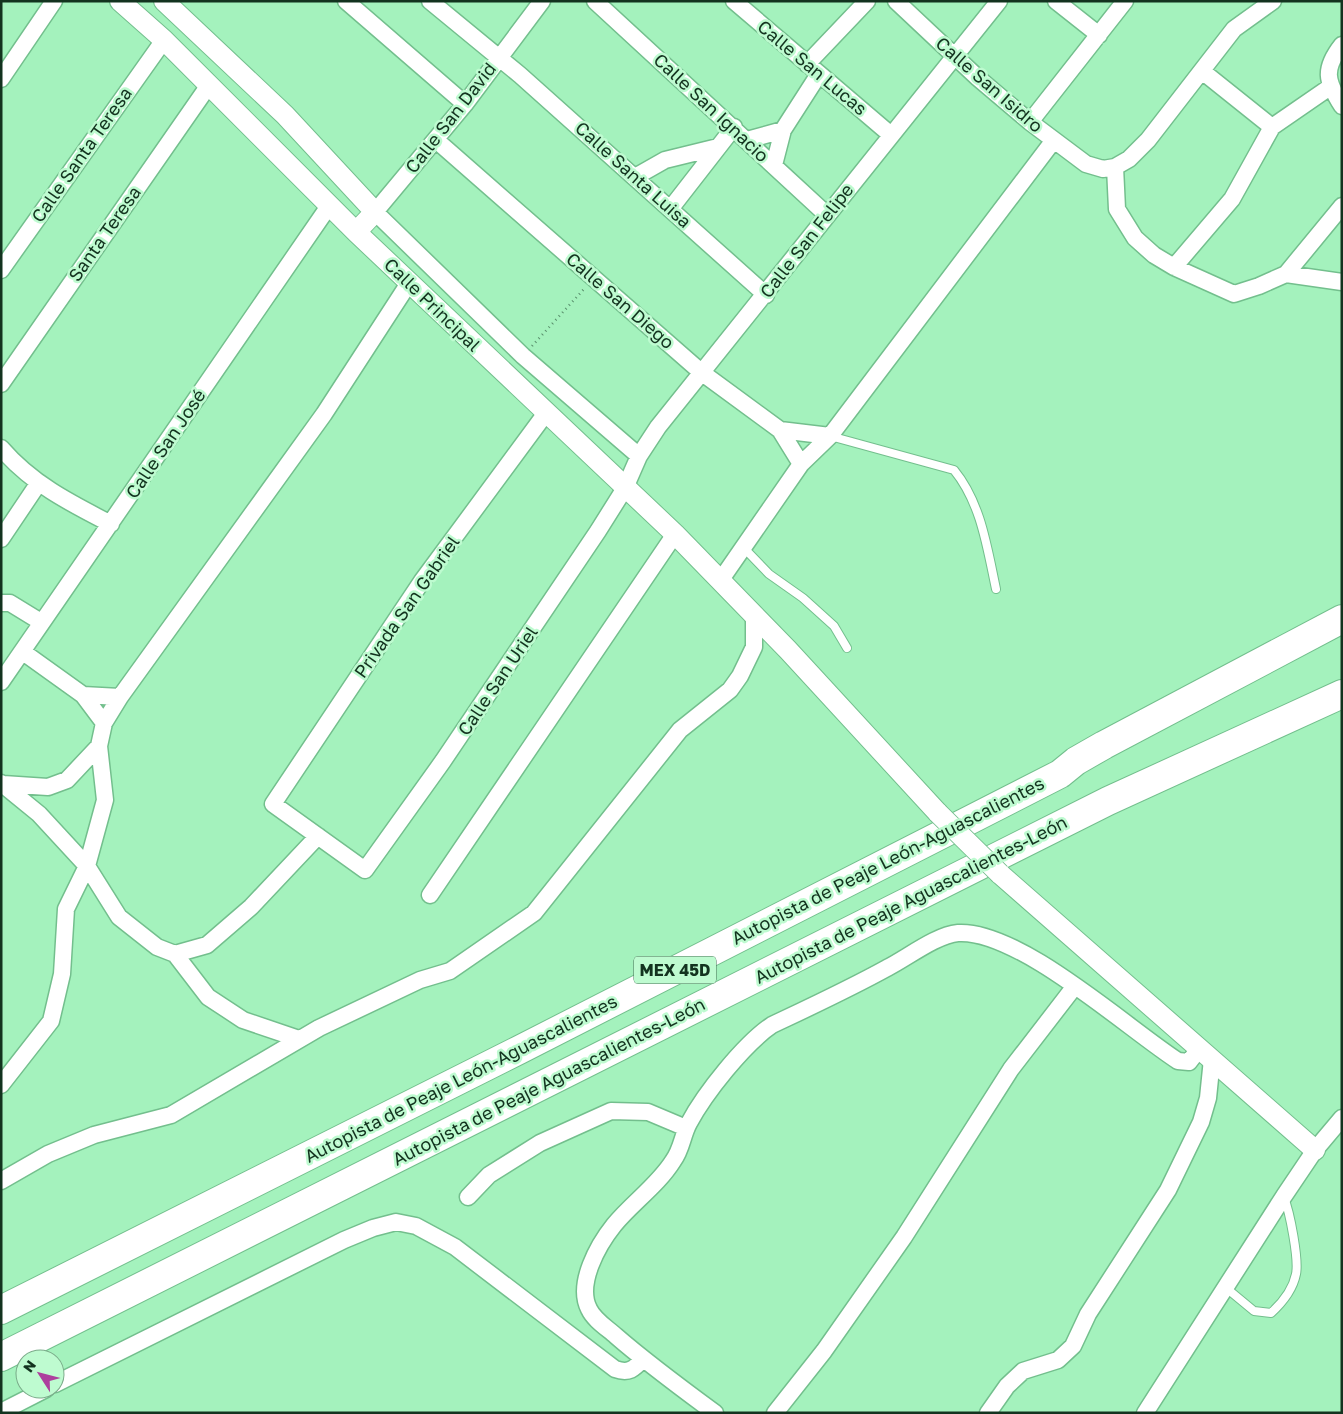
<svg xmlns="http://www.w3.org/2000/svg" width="1343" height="1414" font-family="'Golos Text',sans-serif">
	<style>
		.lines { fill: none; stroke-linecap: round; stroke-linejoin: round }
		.service-casing { stroke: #73bf8d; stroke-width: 10 }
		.minor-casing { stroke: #73bf8d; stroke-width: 19 }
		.tertiary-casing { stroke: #73bf8d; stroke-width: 22 }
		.motorway-casing { stroke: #73bf8d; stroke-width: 30 }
		.path { stroke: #588e6b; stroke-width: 2.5; stroke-dasharray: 1 4; stroke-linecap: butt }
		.service { stroke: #fff; stroke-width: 8 }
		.minor { stroke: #fff; stroke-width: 16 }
		.tertiary { stroke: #fff; stroke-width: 20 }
		.motorway { stroke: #fff; stroke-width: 28 }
		.tertiary-bridge-casing { stroke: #73bf8d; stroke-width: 22; stroke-linecap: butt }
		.tertiary-bridge { stroke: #fff; stroke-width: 20 }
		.labels { text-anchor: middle; stroke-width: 5; stroke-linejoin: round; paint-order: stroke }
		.shield { fill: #befbd0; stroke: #466f54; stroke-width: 1 }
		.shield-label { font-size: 16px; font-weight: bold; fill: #13331f }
		.street-label { font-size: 18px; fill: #13331f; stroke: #befbd0 }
	</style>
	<rect width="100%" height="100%" fill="#a4f2bd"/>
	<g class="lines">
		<!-- service casing -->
		<g class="service-casing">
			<path id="service" d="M830 436 954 470C981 503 987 547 996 589
				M743 547 769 574 803 598 834 626 847 648
				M1225 1287 1254 1311 1271 1313C1282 1303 1293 1289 1296 1274 1299 1260 1290 1212 1284 1198"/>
		</g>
		<!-- minor casing -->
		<g class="minor-casing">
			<path id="minor" d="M346 1 465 104
				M430 1 520 75 766 295
				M542 1 465 104 375 212 523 356 639 456
				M595 1 827 215
				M734 1 891 135
				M896 1 978 78 1030 122 1086 164 1103 169 1115 167 1129 159 1148 140 1234 29 1273 1
				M1056 1 1099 35
				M1342 45C1323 69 1326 81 1342 106
				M807 64 867 1
				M1202 71 1272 127
				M1 79 54 1
				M1030 122 1125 1
				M436 140 701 372 780 430 801 464
				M747 140 783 130
				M774 165 783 130 819 74
				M1115 167 1117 209 1135 238 1154 255 1174 267 1234 294 1259 286 1286 274 1342 206
				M635 177 665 160 718 147
				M671 208 734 127
				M1174 267 1232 199 1272 127 1330 87
				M1 270 164 40
				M1286 274 1342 282
				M1 384 209 85
				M546 413 422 581 273 804 365 870 443 761 598 531 625 488 639 456 658 427 999 1
				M780 430 830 436
				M1 448C32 484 70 503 111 524
				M1 539 38 484
				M720 581 801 464 830 436 1054 140
				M1 603H10L41 622
				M23 652 83 695 104 723
				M1 682 329 206
				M83 695 120 697
				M1 783 39 814 87 866 119 917 157 947 175 954 208 997 243 1020 299 1039
				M3 784 48 787 67 780 99 746
				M430 895 675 534
				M175 954 207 945 251 907 318 836
				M1 1085 51 1021 62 974 66 909 87 866 105 800 99 746 104 723 120 697 324 414 409 283
				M1 1181 48 1154 94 1135 171 1115 319 1028 420 980 450 971 534 913 680 730 730 690 740 676 754 647V616
				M468 1197 489 1175 540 1143 611 1111 648 1112 686 1128
				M55 1384 344 1240 373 1228 396 1222 416 1226 455 1247 615 1369C629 1374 634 1369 643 1359
				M1 1412 46 1389
				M715 1413C681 1388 647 1363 616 1336 607 1328 594 1320 589 1309 576 1284 598 1245 614 1225 632 1203 658 1185 673 1161 682 1149 682 1136 689 1123 705 1093 744 1044 772 1025 810 1007 849 989 887 968 907 958 936 935 958 933 1018 929 1127 1028 1178 1061L1189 1062 1199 1049
				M775 1413 824 1351 904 1237 1011 1069 1075 986
				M988 1413 1007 1386 1023 1371 1058 1360 1073 1346 1088 1314 1168 1190 1201 1122 1208 1098 1212 1059
				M1145 1413 1284 1196 1315 1150 1342 1118"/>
		</g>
		<!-- tertiary casing -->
		<g class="tertiary-casing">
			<path id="tertiary" d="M120 1 164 40 356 232 675 534 788 650 938 813
				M164 1 285 115 375 212 356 232
				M1000 874 1315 1150"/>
		</g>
		<!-- motorway casing -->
		<g class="motorway-casing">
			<path id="motorway" d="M1 1310 519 1050 1060 774 1076 761 1104 745 1342 619
				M1 1357 1108 801 1342 694"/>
		</g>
		<!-- path -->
		<path class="path" d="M532 346 584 289"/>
		<!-- service -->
		<use href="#service" class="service"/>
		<!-- minor -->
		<use href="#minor" class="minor"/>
		<!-- tertiary -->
		<use href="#tertiary" class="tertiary"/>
		<!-- motorway -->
		<use href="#motorway" class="motorway"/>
		<!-- tertiary-bridge casing -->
		<g class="tertiary-bridge-casing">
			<path id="tertiary-bridge" d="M938 813 1000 874"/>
		</g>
		<!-- tertiary-bridge -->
		<use href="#tertiary-bridge" class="tertiary-bridge"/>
	</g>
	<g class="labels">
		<!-- shield labels -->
		<rect class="shield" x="634" y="956.5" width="82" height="27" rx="4"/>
		<g class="shield-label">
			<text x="675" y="976">MEX 45D</text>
		</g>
		<!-- street labels -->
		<g class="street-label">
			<text transform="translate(812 68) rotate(40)" y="6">Calle San Lucas</text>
			<text transform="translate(989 85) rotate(41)" y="6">Calle San Isidro</text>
			<text transform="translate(711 108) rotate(43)" y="6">Calle San Ignacio</text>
			<text transform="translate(451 118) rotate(-52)" y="6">Calle San David</text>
			<text transform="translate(82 155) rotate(-55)" y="6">Calle Santa Teresa</text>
			<text transform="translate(633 175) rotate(42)" y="6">Calle Santa Luisa</text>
			<text transform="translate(105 234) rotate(-55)" y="6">Santa Teresa</text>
			<text transform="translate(807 241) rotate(-52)" y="6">Calle San Felipe</text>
			<text transform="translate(620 301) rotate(41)" y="6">Calle San Diego</text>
			<text transform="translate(432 305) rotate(44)" y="6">Calle Principal</text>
			<text transform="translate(166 444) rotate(-56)" y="6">Calle San José</text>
			<text transform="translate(407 607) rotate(-55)" y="6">Privada San Gabriel</text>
			<text transform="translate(498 681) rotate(-56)" y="6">Calle San Uriel</text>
			<text transform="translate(888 861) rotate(-27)" y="6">Autopista de Peaje León-Aguascalientes</text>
			<text transform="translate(911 900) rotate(-27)" y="6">Autopista de Peaje Aguascalientes-León</text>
			<text transform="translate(461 1079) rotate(-27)" y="6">Autopista de Peaje León-Aguascalientes</text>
			<text transform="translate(549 1082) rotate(-27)" y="6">Autopista de Peaje Aguascalientes-León</text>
		</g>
	</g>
	<!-- border -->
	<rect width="1343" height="1414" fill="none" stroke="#13331f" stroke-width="5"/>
	<!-- north arrow -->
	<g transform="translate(40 1374) rotate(306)"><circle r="24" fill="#befbd0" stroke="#7aab89"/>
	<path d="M0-4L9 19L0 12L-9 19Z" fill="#ad3f9d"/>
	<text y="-8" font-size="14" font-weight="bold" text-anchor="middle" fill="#13331f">N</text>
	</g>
</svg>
